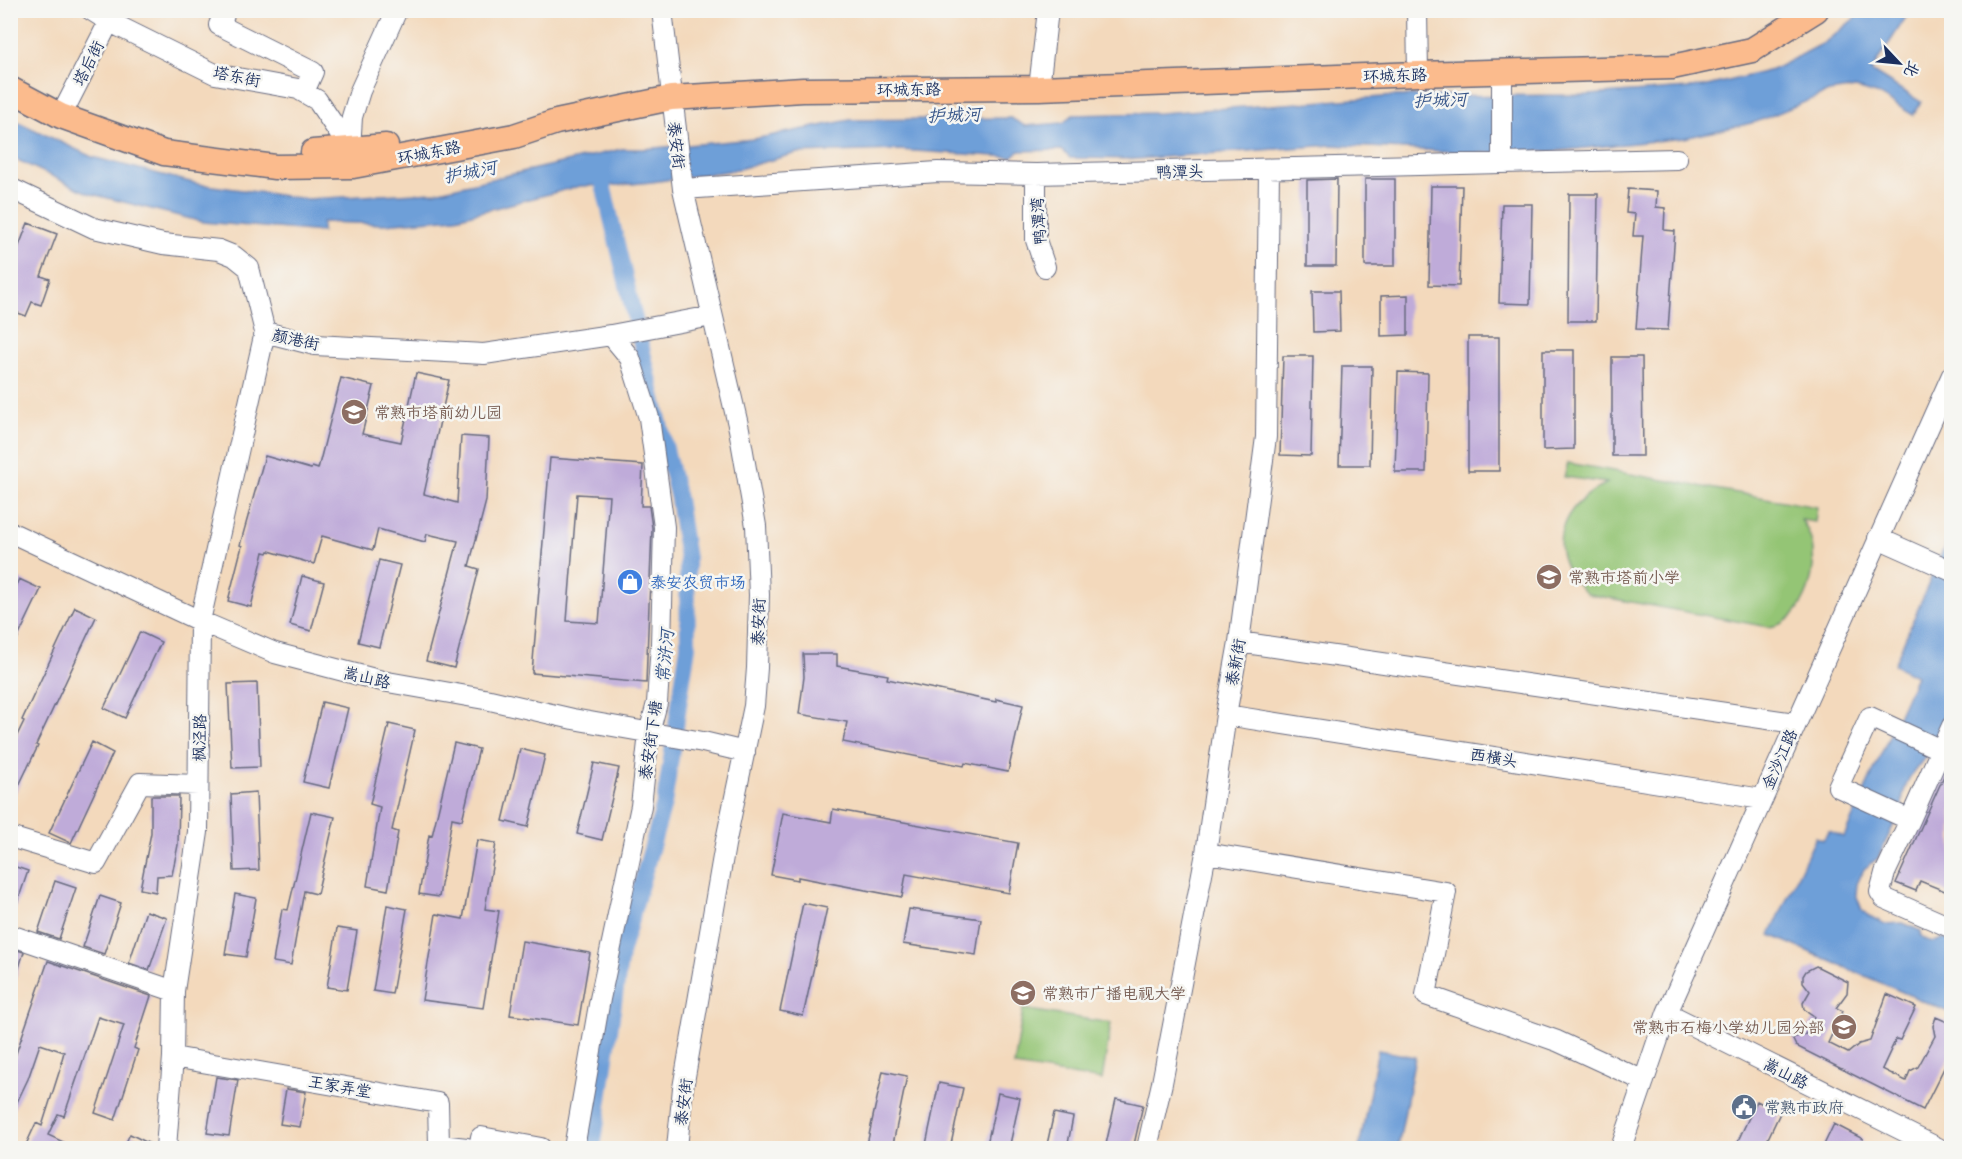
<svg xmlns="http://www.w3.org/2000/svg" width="1962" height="1159" font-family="Delius,'LXGW WenKai TC',sans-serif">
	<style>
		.green { fill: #94c575; stroke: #587a6a; stroke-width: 1.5 }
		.water { fill: #6e9fd8; stroke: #44679b; stroke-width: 1.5 }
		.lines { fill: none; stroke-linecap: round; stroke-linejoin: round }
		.canal { stroke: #6e9fd8; stroke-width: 16 }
		.building { fill: #bfabd9; fill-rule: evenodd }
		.minor-casing { stroke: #676a7f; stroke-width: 22 }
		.major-casing { stroke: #676a7f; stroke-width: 27 }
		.minor { stroke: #fff; stroke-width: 20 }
		.major { stroke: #fbbb8d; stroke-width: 24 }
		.labels { text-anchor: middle; stroke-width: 5; stroke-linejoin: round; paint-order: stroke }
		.street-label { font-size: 16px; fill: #1b2f5e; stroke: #f6f6f2 }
		.education-label { font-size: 16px; fill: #785e54; stroke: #f6f6f2; text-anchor: start }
		.shop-label { font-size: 16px; fill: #366cbe; stroke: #f6f6f2; text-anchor: start }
		.service-label { font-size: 16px; fill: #4e5e75; stroke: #f6f6f2; text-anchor: start }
		.water-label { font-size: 18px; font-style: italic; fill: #385689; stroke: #f6f6f2 }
	</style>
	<rect width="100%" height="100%" fill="#f6f6f2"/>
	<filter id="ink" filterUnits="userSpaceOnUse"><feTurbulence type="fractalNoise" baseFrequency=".0167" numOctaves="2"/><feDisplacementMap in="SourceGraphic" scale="12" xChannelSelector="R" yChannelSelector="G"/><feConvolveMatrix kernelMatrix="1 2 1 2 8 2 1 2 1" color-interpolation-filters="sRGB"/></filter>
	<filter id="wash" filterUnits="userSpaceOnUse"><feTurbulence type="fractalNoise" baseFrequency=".008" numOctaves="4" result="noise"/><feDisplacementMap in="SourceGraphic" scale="24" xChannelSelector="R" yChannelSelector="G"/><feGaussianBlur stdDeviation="1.35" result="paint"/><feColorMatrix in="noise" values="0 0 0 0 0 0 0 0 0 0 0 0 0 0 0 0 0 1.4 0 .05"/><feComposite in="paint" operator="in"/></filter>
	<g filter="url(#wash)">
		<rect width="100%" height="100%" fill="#f3d9bc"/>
		<!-- green -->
		<path class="green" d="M1568 463 1817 507 1815 522 1801 520C1824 546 1813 606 1783 623 1779 625 1774 626 1769 627L1587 594C1543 553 1556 509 1607 483L1564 477Z
			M1023 1009 1111 1023 1102 1080 1014 1066Z"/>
		<!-- water -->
		<path class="water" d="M1865 10 1910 11 1871 71 1921 102 1913 115 1880 95 1856 88 1829 92 1756 122 1684 138 1556 151 1477 153 1332 145 1136 159 1070 158 1062 150 1019 151 1012 157 898 150 797 153 735 170 652 182 620 185 580 186 456 218 384 224 322 222V232L203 222 88 193 11 157 10 118 92 157 198 184 307 199 435 192 622 149H643L754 139 850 120 1011 118 1025 126 1063 123 1073 115 1160 113 1397 96 1589 95 1703 87 1772 70 1824 43Z
			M1951 531V699L1929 752 1909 778 1903 794 1902 807 1878 858 1864 869 1857 884 1856 894 1862 910 1869 916 1885 924 1903 923 1921 931V936C1929 942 1935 944 1943 938L1951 942V1013L1770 935 1816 837 1823 840 1829 831 1844 837 1916 676 1894 665Z
			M1378 1050 1415 1057 1398 1148H1359Z"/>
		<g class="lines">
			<!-- canal -->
			<path class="canal" d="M593 1148 621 954 664 804 688 646 687 559 678 499 599 168"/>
		</g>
		<g id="blocks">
			<!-- building -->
			<path class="building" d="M1337 179 1336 266H1307V180Z
				M1365 179H1395V266H1365Z
				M1431 186H1462L1459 286 1429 285Z
				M1628 189 1657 191 1656 207 1665 208 1664 230 1675 231 1668 330 1636 329 1643 236H1633L1635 214 1626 213Z
				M1569 194H1598L1596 321H1568Z
				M1502 204H1532L1530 304 1499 303Z
				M28 223 57 234 41 276 50 279 41 305 32 302 26 316 10 310V269Z
				M1312 291H1339L1340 331 1313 332Z
				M1408 295V335L1381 336V296Z
				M1468 337H1499V471H1468Z
				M1543 350H1574V449L1543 450Z
				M1283 356H1313L1311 456 1280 455Z
				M1612 357H1642L1643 456H1612Z
				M1342 366H1372L1370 465H1339Z
				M1398 372 1428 373 1426 472H1395Z
				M416 373 449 380 424 494 457 503 461 436 489 438 486 501 469 566 479 569 454 668 426 661 458 541 427 534 425 542 378 529 373 550 322 536 314 564 269 551 268 553 264 552 251 607 228 601 242 546 240 545 265 456 311 469 312 467 318 469 341 378 374 386 362 434 401 442Z
				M550 458 643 465 641 506H649L652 528 646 683 532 673ZM577 494 609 496 599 623 567 621Z
				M379 560 400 565 379 647 358 642Z
				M302 576 324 582 311 631 290 625Z
				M19 579 41 589 10 654V598Z
				M75 607 96 617 36 745 38 746 10 804V750L24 721 22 720Z
				M140 632 161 642 125 718 104 708Z
				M803 654H837V666L888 675 887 679 996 702V699L1023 705 1008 772 965 763 964 766 843 742 847 722 799 714 804 677Z
				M257 683 260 767 232 768 228 684Z
				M322 702 348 708 329 788 303 782Z
				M389 724 415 730 392 830 398 832 388 890 367 886 380 807 370 804Z
				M92 742 113 753 71 843 49 833Z
				M454 743 479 749 462 820 452 818 439 897 419 894 429 835 432 836Z
				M520 749 545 755 528 827 503 821Z
				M1952 758V894L1920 881 1916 891 1896 883Z
				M594 763 619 768 602 840 577 834Z
				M256 792 259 870 234 871 231 794Z
				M151 796H179L178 845 172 875 157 876 156 892 140 889 151 833Z
				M833 809 1018 843 1009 893 906 874 902 897 798 877V880L771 875 783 813 831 822Z
				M311 812 335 817 317 894 304 891 291 965 273 962 282 909 288 910Z
				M477 840 496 843 485 909 499 911 483 1008 422 1000 436 914 463 919Z
				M10 865 28 871 13 915H10Z
				M55 881 76 888 59 939 38 932Z
				M235 894 256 898 246 957 225 954Z
				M100 896 121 903 104 954 83 947Z
				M803 903 827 908 803 1016 780 1011Z
				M387 905 407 909 392 994 373 991Z
				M909 909 981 919 976 955 903 944Z
				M146 911 167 918 149 970 129 963Z
				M337 928 357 931 347 990 327 987Z
				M522 941 590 953 578 1025 510 1015Z
				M10 948 24 952 13 986H10Z
				M48 961 151 996 134 1048 138 1050 115 1120 95 1113 124 1025 98 1017 64 1116 58 1114 48 1135 78 1149H24L36 1123 42 1126 62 1063H61L64 1052 40 1044 28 1079 10 1117V1071Z
				M1816 966 1848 982 1847 993 1836 1008 1843 1011 1828 1043 1848 1053 1859 1044 1870 1041 1887 994 1916 1007 1900 1040 1896 1039 1882 1069 1906 1081 1910 1071 1918 1067 1935 1036 1933 1026 1936 1017 1952 1024V1052L1923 1110 1796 1046 1792 1038 1806 1034 1814 1016 1804 1009 1803 1003 1810 991 1803 982V976L1806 971Z
				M883 1071 907 1076 892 1149H866Z
				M216 1077 238 1080 229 1136 207 1133Z
				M939 1083 963 1088 950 1149H925Z
				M286 1089 306 1092 300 1127 280 1124Z
				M998 1093 1020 1098 1009 1149H986Z
				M1116 1099 1143 1105 1133 1149H1105Z
				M1757 1101 1780 1113 1763 1149H1734Z
				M1054 1113 1073 1117 1067 1149H1046Z
				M1834 1124 1863 1139 1858 1149H1822Z
				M130 1134 154 1146V1149H123Z"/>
		</g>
	</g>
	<g filter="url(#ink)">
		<use href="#blocks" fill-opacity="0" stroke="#676a7f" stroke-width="1.5"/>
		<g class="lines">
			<!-- minor casing -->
			<g class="minor-casing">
				<path id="minor" d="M91 10 110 22 215 74 298 89 317 100 350 149 352 159
					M216 10 224 15 219 25 313 72 304 92
					M662 10 683 189 739 429 756 526 759 595 757 668 754 706 725 845 683 1088 677 1148
					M1417 10 1418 74
					M1502 72V163
					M1039 88 1048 10
					M61 116 115 10
					M350 149 352 117 360 91 397 10
					M1036 174V240L1045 267
					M10 188 94 228 163 244 219 250 234 256 249 268 265 332 315 345 484 354 611 335 712 316
					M683 189 938 172 1036 174 1677 159
					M10 532 200 621 275 653 382 681 490 700 573 719 703 742 745 752
					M1878 538 1952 571
					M1239 642 1795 723
					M1226 715 1762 799
					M1952 726 1941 750 1870 717 1838 787 1910 820 1885 873 1880 892 1884 898 1952 928
					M1910 820 1941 750
					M10 837 96 863 140 783 198 785
					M1206 853 1446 892 1426 995 1557 1041 1644 1081
					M10 935 174 991
					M1667 1013 1938 1148
					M173 1057 438 1103 439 1145 467 1148
					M166 1148 173 1057 174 991 198 832 200 621 265 332
					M479 1148 481 1137 541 1148
					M574 1148 600 999 641 806 649 733 657 703 661 644 664 527 649 418 630 358 611 335
					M1147 1148 1162 1083 1206 853 1226 715 1239 642 1266 437 1269 169
					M1621 1148 1667 1013 1952 375"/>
			</g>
			<!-- major casing -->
			<g class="major-casing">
				<path id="major" d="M10 89 61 116 164 153 275 167 353 166 514 136 556 122 671 98 803 90 1039 88 1418 74 1672 67 1752 50 1816 10
					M313 152 386 146"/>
			</g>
			<!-- minor -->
			<use href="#minor" class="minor"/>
			<!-- major -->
			<use href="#major" class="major"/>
		</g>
	</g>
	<!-- icons -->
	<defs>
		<g id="school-disc" transform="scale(1.35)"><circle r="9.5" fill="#8d6e63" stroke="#f6f6f2"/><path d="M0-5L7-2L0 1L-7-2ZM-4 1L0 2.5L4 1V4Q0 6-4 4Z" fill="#fff"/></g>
		<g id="shop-disc" transform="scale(1.35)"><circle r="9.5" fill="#3f7fe0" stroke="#f6f6f2"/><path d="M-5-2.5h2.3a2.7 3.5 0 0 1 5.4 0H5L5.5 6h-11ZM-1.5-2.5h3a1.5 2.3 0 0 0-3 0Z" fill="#fff"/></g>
		<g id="university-disc" transform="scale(1.35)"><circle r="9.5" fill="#8d6e63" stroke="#f6f6f2"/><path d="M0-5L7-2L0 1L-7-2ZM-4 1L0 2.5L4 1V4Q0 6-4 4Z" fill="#fff"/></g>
		<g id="civic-disc" transform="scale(1.35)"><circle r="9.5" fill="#5c6f8a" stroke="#f6f6f2"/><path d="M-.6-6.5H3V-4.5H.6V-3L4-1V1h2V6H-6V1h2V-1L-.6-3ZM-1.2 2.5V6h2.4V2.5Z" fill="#fff"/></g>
	</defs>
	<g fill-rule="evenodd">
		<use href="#school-disc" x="354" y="412"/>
		<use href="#school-disc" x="1549" y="577"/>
		<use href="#shop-disc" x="630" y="582"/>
		<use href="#university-disc" x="1023" y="993"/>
		<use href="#school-disc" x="1844" y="1027"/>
		<use href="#civic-disc" x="1744" y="1107"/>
	</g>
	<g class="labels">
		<!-- street labels -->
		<g class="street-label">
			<text transform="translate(88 63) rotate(-63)" y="6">塔后街</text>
			<text transform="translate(1395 75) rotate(-2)" y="6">环城东路</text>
			<text transform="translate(237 76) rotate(11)" y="6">塔东街</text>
			<text transform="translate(909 89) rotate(-1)" y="6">环城东路</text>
			<text transform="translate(677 145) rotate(83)" y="6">泰安街</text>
			<text transform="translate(429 152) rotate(-11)" y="6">环城东路</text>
			<text transform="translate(1180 171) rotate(-1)" y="6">鸭潭头</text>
			<text transform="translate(1038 221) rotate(-94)" y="6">鸭潭湾</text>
			<text transform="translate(296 339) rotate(12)" y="6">颜港街</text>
			<text transform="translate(758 622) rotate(-89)" y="6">泰安街</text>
			<text transform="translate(1235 662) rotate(-80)" y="6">泰新街</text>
			<text transform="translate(367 677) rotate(13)" y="6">嵩山路</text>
			<text transform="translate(199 738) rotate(-89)" y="6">枫泾路</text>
			<text transform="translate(650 740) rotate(-82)" y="6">泰安街下塘</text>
			<text transform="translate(1494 757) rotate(9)" y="6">西横头</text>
			<text transform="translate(1779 759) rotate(-66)" y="6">金沙江路</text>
			<text transform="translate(1786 1073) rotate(27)" y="6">嵩山路</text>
			<text transform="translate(340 1086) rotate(10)" y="6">王家弄堂</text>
			<text transform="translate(683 1102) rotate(-83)" y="6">泰安街</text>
		</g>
		<!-- education labels -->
		<g class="education-label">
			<text x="374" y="418">常熟市塔前幼儿园</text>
			<text x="1568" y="583">常熟市塔前小学</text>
			<text x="1042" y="999">常熟市广播电视大学</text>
			<text x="1824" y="1033" text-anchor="end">常熟市石梅小学幼儿园分部</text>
		</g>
		<!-- shop labels -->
		<g class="shop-label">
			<text x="650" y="588">泰安农贸市场</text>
		</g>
		<!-- service labels -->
		<g class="service-label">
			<text x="1764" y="1113">常熟市政府</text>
		</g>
		<!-- water labels -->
		<g class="water-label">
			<text transform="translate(1440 100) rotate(-2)" y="6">护城河</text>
			<text transform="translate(954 115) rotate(-2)" y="6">护城河</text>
			<text transform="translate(470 172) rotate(-11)" y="6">护城河</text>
			<text transform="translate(665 656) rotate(-85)" y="6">常浒河</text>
		</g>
	</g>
	<!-- margin -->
	<rect width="1962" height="1159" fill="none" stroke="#f6f6f2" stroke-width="36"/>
	<!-- north arrow -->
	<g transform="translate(1899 63) rotate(116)" stroke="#f6f6f2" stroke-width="4.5" paint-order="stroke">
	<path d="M0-4.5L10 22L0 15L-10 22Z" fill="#1b2f5e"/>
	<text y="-9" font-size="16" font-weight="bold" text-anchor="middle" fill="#1b2f5e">北</text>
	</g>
</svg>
